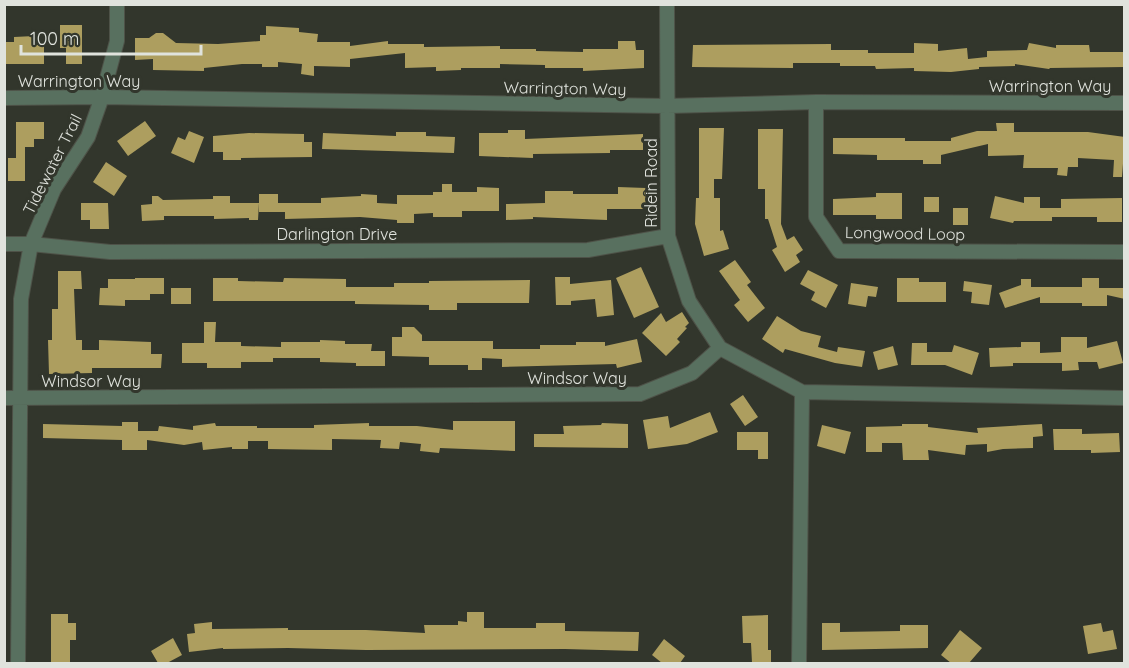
<svg xmlns="http://www.w3.org/2000/svg" width="1129" height="668" font-family="Quicksand,sans-serif">
	<style>
		.building { fill: #ad9e5f }
		.lines { fill: none; stroke-linecap: round; stroke-linejoin: round }
		.minor-casing { stroke: #4e5248; stroke-width: 16 }
		.minor { stroke: #58705f; stroke-width: 14 }
		.labels { text-anchor: middle; stroke-width: 6; stroke-linejoin: round; paint-order: stroke }
		.street-label { font-size: 16px; fill: #e0e3dd; stroke: #32362c }
	</style>
	<rect width="100%" height="100%" fill="#32362c"/>
	<!-- building -->
	<path class="building" d="M60 25H82V64H66V48H60Z
		M266 26 299 28V32L318 34 317 42H350V46L388 41V44H424V47L500 46V49H536V51L583 52V49H618V41H635L636 50H644V68L583 71V68H545V65L500 64V68H461V70L436 71V67L405 68V53L350 59V67L314 66V76L301 74 302 64 278 62V67H262V64H242L204 68V71L153 70V59L135 60V38H149L156 33H163L176 43 218 44 260 41V35H266Z
		M34 36V45H44V64H4V42H14V37Z
		M914 43 938 44V51L967 48 968 59 987 57V51L1027 50 1029 43 1056 48V45H1089L1090 52H1125V67L1050 68 1049 69 1015 64V66L979 67V69L951 72 914 71V68L876 69 875 66H840V63H793V68L692 67 693 45 831 44V50H868V53H914Z
		M145 121 156 136 128 156 117 141Z
		M16 122H44V139H34V147H25V181H8V158H16Z
		M996 123H1014V132H1088L1125 137 1122 177H1113L1114 160 1078 158V167H1068L1067 176 1057 175 1058 168H1023L1024 155 988 156V144L941 155V164H923V160H877V155L833 154V138H905V141H951V138L977 131H997Z
		M699 128H724L722 179H714V198H720V231L723 230 729 249 704 256 695 224 696 198H699Z
		M758 129H783L781 224 787 240 794 236 803 250 796 255 800 262 785 272 772 250 777 247 768 219H765V189H758Z
		M508 130H525V139L643 134V150H610V153L533 154V158L479 156V133H508Z
		M189 131 204 137 194 163 171 153 178 137 185 140Z
		M396 132H426V136L455 137 454 153 322 149 323 133 396 136Z
		M249 133 304 134V142H312V157L241 158V160H223V152H213V136Z
		M106 162 127 176 114 196 93 182Z
		M442 184H452V192H477V187L499 188V211H462V217H433V213L414 214V223H397V220L360 217 285 219V212H259V194H278V203H321V198L361 196V194L377 195V203L397 204V195H433V192H442Z
		M618 187 646 188V209H607V220L533 217V219L506 220V204L545 203V191H573V194H618Z
		M876 193H902V219H876V215H833V199L876 197Z
		M152 196H158L163 200 213 199V196H230V203H259L258 220H249V218L214 219V216H164V220L142 221 141 205 152 204Z
		M995 196 1024 203V197H1040V208H1061V199L1122 198V222H1097V217H1052V221H1014L1013 223 990 218Z
		M924 197H939V212H924Z
		M81 203H108L109 229H90V220H81Z
		M953 208H968V225H953Z
		M735 260 751 282 747 285 765 308 748 322 734 305 740 300 719 271Z
		M641 267 659 307 634 318 616 278Z
		M808 270 838 285 826 308 811 300 815 292 800 284Z
		M58 271H81L82 289H74L76 340H82V350H99V340L151 342V354H162L161 368H92V373L49 374 48 340H52V309H58Z
		M555 277H570V284L611 280 614 315 597 317 595 299 571 301V305H556Z
		M135 278H164V294H150V300H125V306L99 305 100 288H108V279H135Z
		M213 278H238V281L283 282 284 278 346 279V287H394V283H429V281L530 280 529 303H457V310H429V305L355 304V301H213Z
		M897 278H919V282H946V302H897Z
		M1082 278H1099V288H1125V299L1107 295V306H1082V303H1040V297L1005 308 999 293 1021 285V279H1031V287H1082Z
		M964 281 992 285 989 305 971 303 972 292 963 291Z
		M851 283 878 287 876 297 868 296 866 307 848 304Z
		M171 288H191V304H171Z
		M682 312 689 323 685 327 687 328 677 339 680 342 666 356 642 333 661 313 666 322Z
		M777 316 801 331 821 336 818 347 837 352 838 347 865 351 862 367 835 363 785 349 783 353 762 339Z
		M204 322H216L215 342H241V346L281 347V342H320V340L345 341V344H372L371 351H385V366H356V363L320 362V358H273V362H241V368H207V363H182V343H204Z
		M402 327H414L422 335V341H493V349H540V345H576V342H605V346L637 339 642 362 617 368 616 364 502 367V359L482 358V370H468V365H429V357L392 356V337H402Z
		M1061 337H1087V348L1117 341 1123 363 1099 369 1097 362H1078L1079 370 1062 371V363H1013V366L990 367 989 348 1021 347V342H1040V353L1061 352Z
		M912 343H927V352H952L954 345 979 353 972 375 945 365H911Z
		M893 346 898 365 878 370 873 352Z
		M743 395 758 417 745 426 730 404Z
		M710 412 718 432 687 444 648 449 643 420 668 416 670 428Z
		M453 421H515V451L440 448 439 453 420 451 421 444 400 442 399 449 380 448 381 440 332 439V450L268 449V441H248V449H232V447L203 450 202 442 184 445 147 440V450H122V440L43 438V424L122 426V422H138V431H158L159 426 193 430V426L215 423 216 426H257V428H314V425L369 423V426H417L453 430Z
		M602 423 628 424V448L534 447V434H564L563 426 601 425Z
		M902 424H928V427L978 433 977 428 1042 424 1043 436 1033 437V448L1003 449 987 452V444L966 445 965 455 928 450 929 460H903L902 443H882V452H866V427L902 426Z
		M822 425 851 432 845 454 817 446Z
		M1053 429H1082V434L1119 433 1120 452 1091 453V450H1054Z
		M737 432H768V459H758V450H737Z
		M467 612H484V628H536V623H565V631L639 632 638 651 565 649 366 650 288 648 223 649V648L189 652 187 634 195 633 194 624 212 622V629L288 628V630H366L425 633 424 625H458V621L467 622Z
		M51 614H68V623H76V640H70V663H51Z
		M768 615V650H771V663H752L751 643H743L742 616Z
		M822 623H840V632L900 631V625H928V648L822 650Z
		M1101 623 1103 632 1113 630 1117 649 1088 654 1083 626Z
		M960 630 982 648 969 663H951L941 655Z
		M173 638 182 655 167 663H158L151 651Z
		M664 639 685 656 680 663H662L652 655Z"/>
	<g class="lines">
		<!-- minor casing -->
		<g class="minor-casing">
			<path id="minor" d="M667 4 668 236 689 301 720 348 802 392 1124 398
				M4 98 102 97 667 106 816 102 1124 103
				M816 102V217L839 251 1124 252
				M4 244H31L110 252 588 250 668 236
				M4 398 640 394 692 373 720 348
				M18 664 21 299 31 244 54 189 88 137 102 97 117 41V4
				M799 664 802 392"/>
		</g>
		<!-- minor -->
		<use href="#minor" class="minor"/>
	</g>
	<g class="labels">
		<!-- street labels -->
		<g class="street-label">
			<text x="79" y="87">Warrington Way</text>
			<text x="1050" y="92">Warrington Way</text>
			<text transform="translate(565 88) rotate(1)" y="6">Warrington Way</text>
			<text transform="translate(52 164) rotate(-63)" y="6">Tidewater Trail</text>
			<text transform="translate(651 183) rotate(-90)" y="6">Ridein Road</text>
			<text transform="translate(905 233) rotate(1)" y="6">Longwood Loop</text>
			<text x="337" y="240">Darlington Drive</text>
			<text x="577" y="384">Windsor Way</text>
			<text x="91" y="387">Windsor Way</text>
		</g>
	</g>
	<!-- border -->
	<rect width="1129" height="668" fill="none" stroke="#e0e3dd" stroke-width="12"/>
	<!-- scale -->
	<path d="M21 45v9h180v-9" fill="none" stroke="#e0e3dd" stroke-width="3"/>
	<text x="30" y="45" font-size="18" fill="#e0e3dd" stroke="#32362c" stroke-width="4.5" paint-order="stroke">100 m</text>
</svg>
